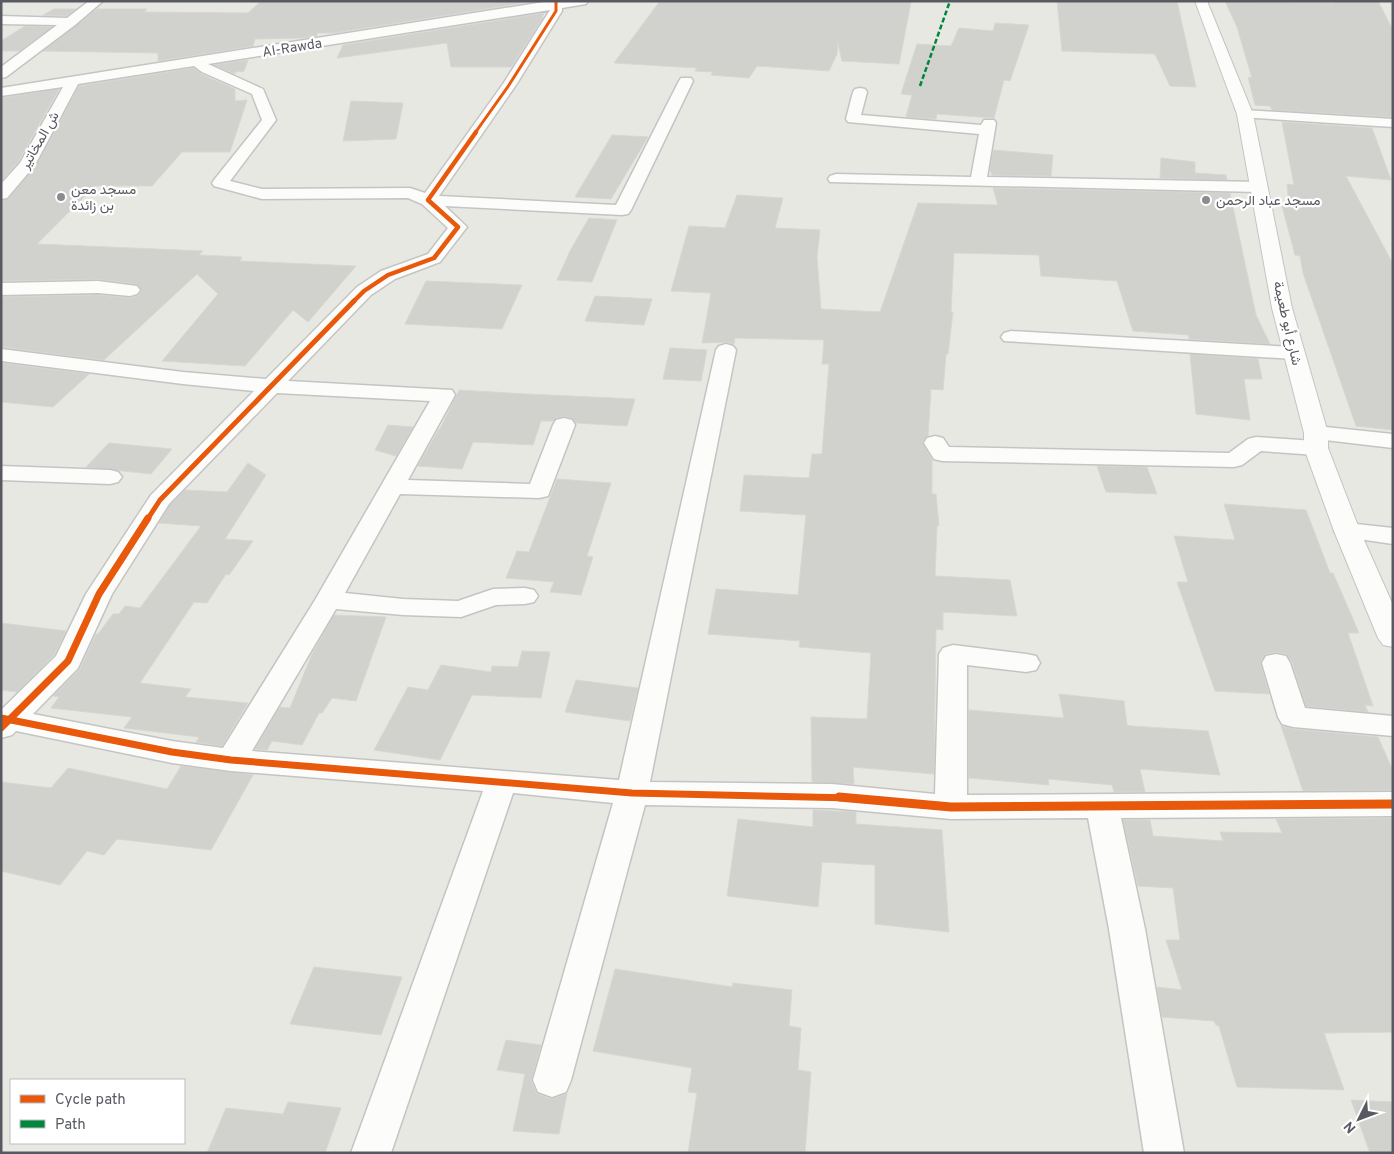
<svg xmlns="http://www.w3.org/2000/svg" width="1394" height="1154" font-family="Overpass,Vazirmatn,sans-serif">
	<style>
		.building { fill: #d1d1cd; stroke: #d8d7d1 }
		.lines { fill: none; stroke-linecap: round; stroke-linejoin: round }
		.minor-casing { stroke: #c4c4c4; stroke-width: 3 }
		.tertiary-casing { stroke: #c4c4c4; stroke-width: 2 }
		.minor { fill: #fcfcfb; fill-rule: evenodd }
		.tertiary { fill: #fcfcfb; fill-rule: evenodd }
		.quiet { stroke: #00873e; stroke-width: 2.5; stroke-dasharray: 5 2.5; stroke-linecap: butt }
		.cycleway-far4-casing { stroke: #fff; stroke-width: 5 }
		.cycleway-far3-casing { stroke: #fff; stroke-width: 6 }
		.cycleway-far2-casing { stroke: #fff; stroke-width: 8 }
		.cycleway-far1-casing { stroke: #fff; stroke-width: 10 }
		.cycleway-casing { stroke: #fff; stroke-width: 12 }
		.cycleway-far4 { stroke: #e8590c; stroke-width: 3 }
		.cycleway-far3 { stroke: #e8590c; stroke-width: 4.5 }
		.cycleway-far2 { stroke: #e8590c; stroke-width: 5 }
		.cycleway-far1 { stroke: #e8590c; stroke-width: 7 }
		.cycleway { stroke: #e8590c; stroke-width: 9 }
		.poi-dot { fill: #8a8c8e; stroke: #fff; stroke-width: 2 }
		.labels { text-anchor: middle; stroke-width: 4.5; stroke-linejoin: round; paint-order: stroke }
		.far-street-label { font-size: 14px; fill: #575a61; stroke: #fff }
		.far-poi-label { font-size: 14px; fill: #575a61; stroke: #fff; text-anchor: start }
	</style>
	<rect width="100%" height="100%" fill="#e8e8e2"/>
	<!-- building -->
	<path class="building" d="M261 1H536L334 33H317V36L302 38 255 39 253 46 158 61V53L43 51 97 9H147L144 12 248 13Z
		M660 1H886L911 2 899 64 842 61 838 43 837 54 829 71 757 66 749 78 711 75 713 72 695 71 697 68 614 63Z
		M1057 1H1177L1196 87 1170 86 1155 54 1062 51Z
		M1225 1 1334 3 1332 1H1378L1393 30V117L1272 110 1270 106 1255 105 1248 77 1252 78 1237 27Z
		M54 9H76L66 16 43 15Z
		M544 13 542 19 511 67H451L447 43 337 58 343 45Z
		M995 23 1029 25 1010 81 1004 80 994 118 937 114 936 119 906 117 912 95 901 94 917 44 951 46 959 28 993 31Z
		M25 26 52 27 19 51H1V41Z
		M248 60 244 71 235 72V74L214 65Z
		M194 68 201 74 235 89V101L247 100 230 152H182L152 186H95L37 244 203 251 199 255 242 257 240 261 356 266 308 322 293 310 245 366 162 361 218 294 197 274 104 360 1 347V297L98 295 130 298 138 296 142 290 137 284 98 279 1 281V201L8 199 36 166 79 86Z
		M59 89 18 162 1 181V98Z
		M351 101 403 103 396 139 343 141Z
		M1282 122 1372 128 1391 180 1346 176 1393 264V430L1356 426 1303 273 1300 256 1295 255 1282 206H1289L1287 184 1294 185Z
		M612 135 648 137 611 199 575 197Z
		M993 150 1053 155 1051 176 992 175 990 169Z
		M1161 158 1195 162V173L1226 175 1227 180 1160 178Z
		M993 188 1230 193 1256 315 1270 344 1189 339V335L1133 331 1117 281 1041 276 1039 255 954 253 951 312H953L948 354H946L943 390 931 389 928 436 922 442 932 460V494H936L939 526 937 525 935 576 1010 580 1017 616 943 612V630L936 629 934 774 853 767 854 784 812 782 811 717 867 719 871 653 799 647 800 641 708 634 716 589 798 595 806 515 740 511 744 475 809 478 812 454H822L829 364H822L824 340 735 338 734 344 727 342 702 343 711 293 671 291 689 226 725 228 737 195 783 198 775 228 820 230 817 257 821 309 880 312 918 203 998 205Z
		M589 218 617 220 592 282 557 280 570 251Z
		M426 281 522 285 502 329 405 324Z
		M595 296 652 299 644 325 585 321Z
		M670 348 707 350 701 381 663 379Z
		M1190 354 1258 359 1262 379H1244L1250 420 1196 414Z
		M1 363 89 374 53 407 1 402Z
		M459 390 527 394 635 399 627 426 576 423 572 418 564 416 556 418 553 421H541L533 445 473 442 462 469 418 466 439 429H440Z
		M388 425 413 427 396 456 375 450Z
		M109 443 172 449 151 474 86 467Z
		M248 463 266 475 225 539 253 541 229 575 226 574 207 603 194 602 140 683 191 689 185 697 248 703 222 746 196 742 199 737 124 728 132 717 51 708 59 697 53 696 80 669 96 634H98L113 614H119L125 606 140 608 201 526 159 523 170 505 185 490 227 492Z
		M1097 466 1147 467 1157 494 1106 492Z
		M557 479 611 483 587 556 593 557 581 595 550 592 554 582 506 578 517 551 529 552Z
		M1224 504 1306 510 1330 573H1333L1359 633H1348L1373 706 1365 705 1368 712 1306 706 1292 662 1286 654 1276 652 1266 654 1260 662 1269 694 1215 691 1177 582H1188L1174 536 1235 540Z
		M334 615 386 617 356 701 332 698 322 713H319L302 745 272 741 267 750 255 749 280 707 290 708 312 654Z
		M1 623 66 631 54 655 17 692 1 690Z
		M522 651 550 652 541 698 472 695 440 760 374 750 408 687 428 690 441 665 491 672 492 666 518 667Z
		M576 680 638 688 630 721 565 712Z
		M1059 694 1124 701 1127 725 1132 726 1208 731 1220 775 1140 769 1145 792H1114L1112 785 1048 779 1049 785 969 778V710L1064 718Z
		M1281 726 1293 729 1378 737 1393 771V790L1303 791Z
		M181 766 253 775 211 850 117 839 104 855 87 851 60 885 1 871V782L51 788 68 768 167 789Z
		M813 810 856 812V824L942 830 949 932 875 924V865L822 862 818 907 727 896 738 819 813 827Z
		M1392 818 1393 1032 1324 1033 1344 1090 1237 1087 1219 1026 1216 1025 1214 1021 1162 1017 1157 987 1182 990 1166 940H1180L1173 888 1138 886 1123 820H1150L1153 836 1223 841 1220 832 1282 833 1276 819Z
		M314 967 402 977 381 1035 290 1024Z
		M615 969 732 987 733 983 792 990 789 1026 801 1028 798 1070 811 1072 805 1153H688L697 1093 688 1092 692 1068 593 1051Z
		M506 1040 541 1045 531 1081 537 1094 551 1099 567 1094 559 1134 513 1131 525 1074 497 1070Z
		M1351 1100 1393 1102V1153H1370Z
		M288 1102 341 1108 325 1153H207L226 1108 283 1114Z"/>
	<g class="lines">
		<!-- minor casing -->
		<g class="minor-casing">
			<path id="minor" d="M89 1H103L75 25 6 77 1 78V67L57 25 1 24V16L67 18Z
				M550 1H588L586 4 562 8V11L516 85 439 196 616 205 679 81 681 78H691L693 81 631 210 628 214 622 215 445 206 467 227 440 262 395 279 371 295 288 381 452 390 455 395 408 480 530 484 553 425 556 420 564 418 572 420 575 425 548 496 539 498 400 494 345 593 403 599 458 601 493 589 525 588 534 590 538 596 534 602 525 604 496 605 461 617 403 615 336 609 252 751 619 780 716 350 719 346 726 344 733 346 736 350 650 782 832 784 935 794 939 654 943 648 953 645 1026 654 1036 656 1040 663 1036 670 1026 672 967 665V795L1393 792V816L1121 818 1145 929 1184 1153H1144L1109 929 1088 818 951 819 832 808 645 805 571 1080 566 1092 552 1097 538 1092 533 1080 613 803 513 793 391 1153H351L483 791 231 771 172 763 16 731 12 735 1 738V708H3L56 656 86 594 151 495 254 391 183 384 1 361V349L183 372 266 379 357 287 381 271 428 254 448 228 422 204 408 198 262 199 214 186 212 183 214 180 262 120 252 94 202 72 194 66 78 84 35 165 7 198 1 199V184L20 163 63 87 1 96V88ZM550 10 503 84 425 193 410 188 262 189 230 181 276 120 263 89 208 64ZM277 393 430 401 315 600 223 748 172 741 33 714 78 668 112 594 169 504Z
				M860 88 865 89 867 92 861 115 981 125 984 120H994L996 123 987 177 1259 182 1265 184 1267 187 1265 190 1259 192 830 182 828 179 830 176 836 174 971 177 979 134 848 122 846 119 853 92 855 89Z
				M1245 110 1393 119V127L1240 117 1238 114 1240 111Z
				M98 281 137 286 140 290 137 294 130 296 98 293 1 295V283Z
				M1011 331 1294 347 1301 349 1304 353 1301 357 1294 359 1004 341 1001 337 1004 333Z
				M1316 426 1393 434V448L1308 438 1305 433 1308 428Z
				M935 436 943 438 949 447 1229 453 1248 439 1256 437 1316 441 1324 443 1328 448 1324 453 1316 455 1261 451 1242 465 1234 467 942 461 934 459 924 443 927 438Z
				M1 466 110 470 118 472 122 477 118 482 110 484 1 480Z
				M1347 523 1393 528V544L1338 536 1334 531 1338 526Z
				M1276 654 1286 656 1290 663 1305 708 1393 716V736L1293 727 1282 724 1278 717 1262 663 1266 656Z"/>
		</g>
		<!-- tertiary casing -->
		<g class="tertiary-casing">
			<path id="tertiary" d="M1195 1H1207L1253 114 1292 308 1328 433V448L1360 531 1393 605V647L1383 645 1378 638 1334 531 1304 448V433L1272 308 1237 114Z"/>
		</g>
		<!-- minor -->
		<use href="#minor" class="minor"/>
		<!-- tertiary -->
		<use href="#tertiary" class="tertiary"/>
		<!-- quiet -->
		<path class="quiet" d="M920 86 950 1"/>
		<!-- cycleway-far4 casing -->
		<g class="cycleway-far4-casing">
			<path id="cycleway-far4" d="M475 133 509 85 556 11V1"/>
		</g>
		<!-- cycleway-far3 casing -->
		<g class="cycleway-far3-casing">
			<path id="cycleway-far3" d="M353 302 364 291 388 275 434 258 458 227 428 200 476 132"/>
		</g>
		<!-- cycleway-far2 casing -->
		<g class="cycleway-far2-casing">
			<path id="cycleway-far2" d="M147 520 160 500 354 301"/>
		</g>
		<!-- cycleway-far1 casing -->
		<g class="cycleway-far1-casing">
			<path id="cycleway-far1" d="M1 718 172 752 231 760 632 793 853 798
				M1 728 68 661 99 594 148 518"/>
		</g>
		<!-- cycleway casing -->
		<g class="cycleway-casing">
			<path id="cycleway" d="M839 797 951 807 1393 804"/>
		</g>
		<!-- cycleway-far4 -->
		<use href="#cycleway-far4" class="cycleway-far4"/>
		<!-- cycleway-far3 -->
		<use href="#cycleway-far3" class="cycleway-far3"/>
		<!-- cycleway-far2 -->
		<use href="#cycleway-far2" class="cycleway-far2"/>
		<!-- cycleway-far1 -->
		<use href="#cycleway-far1" class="cycleway-far1"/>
		<!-- cycleway -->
		<use href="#cycleway" class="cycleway"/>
	</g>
	<!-- markers -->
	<g class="poi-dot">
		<circle cx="61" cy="197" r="5"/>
		<circle cx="1206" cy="200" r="5"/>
	</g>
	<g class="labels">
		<!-- far-street labels -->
		<g class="far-street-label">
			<text transform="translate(292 47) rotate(-9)" y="5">Al-Rawda</text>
			<text transform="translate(39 140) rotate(-60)" y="5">ش المخاتير</text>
			<text transform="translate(1288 323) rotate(77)" y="5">شارع أبو طعيمة</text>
		</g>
		<!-- far-poi labels -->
		<g class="far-poi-label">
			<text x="71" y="194">مسجد معن<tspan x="71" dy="16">بن زائدة</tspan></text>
			<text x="1216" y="205">مسجد عباد الرحمن</text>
		</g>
	</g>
	<!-- border -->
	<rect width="1394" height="1154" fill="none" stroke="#575a61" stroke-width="5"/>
	<!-- legend -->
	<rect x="10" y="1079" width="175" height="65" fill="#ffffff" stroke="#bcbdc0"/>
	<rect x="20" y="1095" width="25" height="8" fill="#e8590c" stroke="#bcbdc0"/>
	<text x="55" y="1104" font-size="15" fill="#575a61">Cycle path</text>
	<rect x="20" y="1120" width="25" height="8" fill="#00873e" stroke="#bcbdc0"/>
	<text x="55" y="1129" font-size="15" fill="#575a61">Path</text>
	<!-- north arrow -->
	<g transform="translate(1359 1119) rotate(228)" stroke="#ffffff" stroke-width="4" paint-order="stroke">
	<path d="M0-4L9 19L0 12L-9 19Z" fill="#575a61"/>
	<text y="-8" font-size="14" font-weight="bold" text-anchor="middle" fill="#575a61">N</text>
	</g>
</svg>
